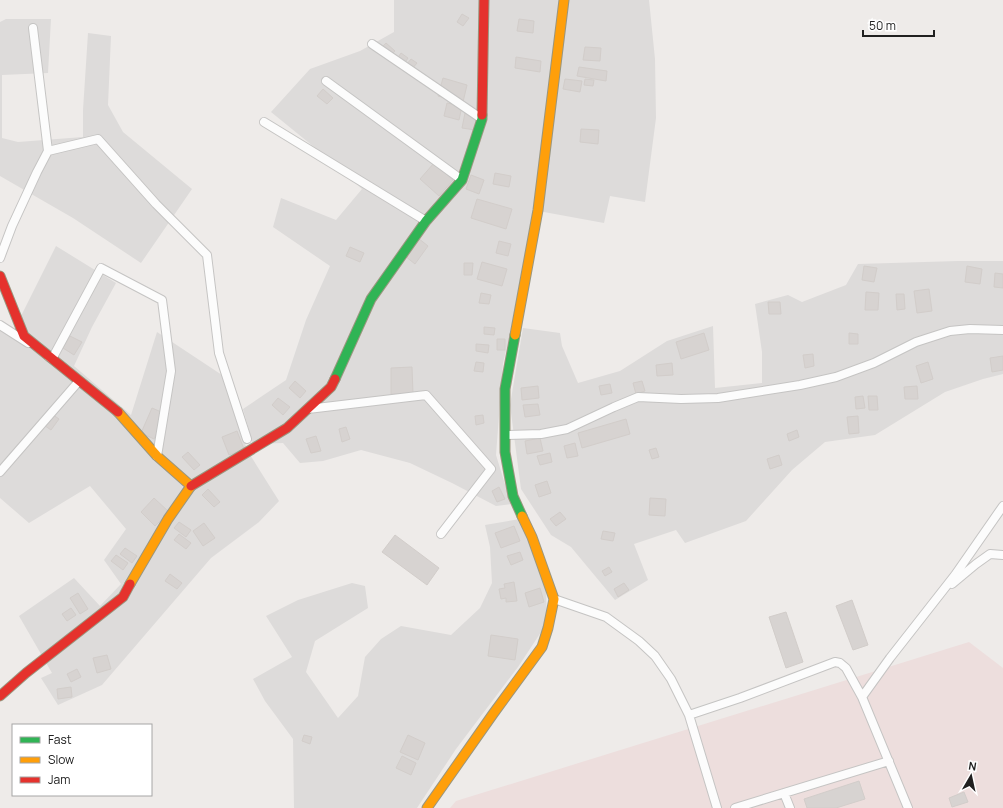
<svg xmlns="http://www.w3.org/2000/svg" width="1003" height="808" font-family="Manrope,sans-serif">
	<style>
		.residential { fill: #dddbda }
		.military { fill: #eddedd }
		.building { fill: #d7d3d1; stroke: #d2cdca }
		.lines { fill: none; stroke-linecap: round; stroke-linejoin: round }
		.street-casing { stroke: #c5c4c3; stroke-width: 10 }
		.fast-casing { stroke: #9a967f; stroke-width: 11 }
		.slow-casing { stroke: #9a967f; stroke-width: 11 }
		.jam-casing { stroke: #9a967f; stroke-width: 11 }
		.street { stroke: #fcfcfc; stroke-width: 8 }
		.fast { stroke: #30b455; stroke-width: 9 }
		.slow { stroke: #ff9f0a; stroke-width: 9 }
		.jam { stroke: #e5322d; stroke-width: 9 }
	</style>
	<rect width="100%" height="100%" fill="#eeebe9"/>
	<!-- residential -->
	<path class="residential" d="M394 0H649L655 59 656 118 645 202 610 196 604 223 533 210 510 334 503 363 496 455 511 504 496 506 452 483 410 463 361 450 323 461 300 463 283 443 253 444 243 409 286 380 306 320 330 266 273 227 281 198 336 220 362 189 319 151 271 112 310 69 360 51 394 32Z
		M6 19H51L48 73 2 75V138L18 142 83 137V110L88 33 111 36 108 105 123 132 192 189 141 263 73 218 0 176V22Z
		M56 246 116 283 92 327 74 366 131 415 157 332 225 377 247 450 279 501 259 522 211 558 102 685 58 705 41 678 52 673 19 616 74 578 100 606 121 584 104 560 126 529 90 486 29 523 0 498V330L11 336Z
		M958 261H1003V374L983 379 945 392 875 435 825 442 792 470 746 521 685 543 676 530 634 544 648 580 615 600 571 547 551 535 521 489 510 405 523 328 560 333 562 346 578 383 620 371 667 341 713 326 715 388 762 383V352L755 304 788 295 802 302 846 285 858 264Z
		M520 519 546 589 547 623 518 667 456 749 417 808H294L293 739 265 701 253 679 292 657 266 616 298 600 352 583 365 586 368 608 315 641 306 672 338 718 358 696 365 657 381 639 401 626 451 635 480 608 492 583 490 547 485 525Z"/>
	<!-- military -->
	<path class="military" d="M969 642 1003 668V808H450L456 801Z"/>
	<!-- building -->
	<path class="building" d="M462 14 469 18 463 26 457 22Z
		M519 19 534 21 533 33 517 31Z
		M386 43 395 51 391 55 382 47Z
		M585 47 601 48 600 61 583 60Z
		M401 53 408 58 404 64 397 59Z
		M516 57 541 61 540 72 515 68Z
		M411 59 417 63 412 69 406 65Z
		M579 67 607 71 606 81 577 76Z
		M443 78 467 85 463 102 438 96Z
		M565 79 582 81 580 92 563 89Z
		M585 79 594 80 593 86 584 85Z
		M323 89 333 98 327 104 317 96Z
		M447 103 462 106 459 120 444 116Z
		M465 113 477 116 475 130 462 128Z
		M581 129 599 130 598 144 580 142Z
		M434 163 453 180 439 196 420 179Z
		M495 173 511 176 509 187 493 184Z
		M471 175 484 180 479 194 466 189Z
		M477 199 512 209 506 229 471 218Z
		M418 238 428 246 415 264 405 256Z
		M499 241 511 244 508 256 496 253Z
		M350 247 364 253 360 262 346 256Z
		M482 262 507 269 502 286 477 279Z
		M464 263H473L472 275H464Z
		M864 266 877 268 874 282 862 280Z
		M967 266 982 269 980 284 965 282Z
		M995 273 1003 274V288L994 287Z
		M929 289 932 311 917 313 914 291Z
		M866 292 879 293 878 310H865Z
		M481 293 491 295 489 304 479 303Z
		M896 294H904L905 309 897 310Z
		M768 302H780L781 314H769Z
		M484 327 495 328 494 335 484 334Z
		M704 333 709 350 681 359 676 342Z
		M849 333 858 334V344H849Z
		M70 336 82 342 74 355 63 348Z
		M497 339H505V350H497Z
		M476 344 489 345 488 353 476 351Z
		M813 354 814 366 805 368 803 355Z
		M1003 356V370L992 372 990 358Z
		M476 362 484 363 483 372 474 371Z
		M928 362 933 379 921 383 916 366Z
		M672 363 673 375 657 376 656 365Z
		M412 367 413 394H391V368Z
		M295 381 306 391 300 398 289 388Z
		M642 381 645 391 636 394 633 383Z
		M610 384 612 393 601 395 599 386Z
		M538 386 539 398 522 400 521 388Z
		M917 386 918 399H905L904 387Z
		M863 396 865 408 856 409 855 397Z
		M868 396H877L878 410H869Z
		M278 398 290 407 283 415 272 405Z
		M538 404 540 415 525 417 523 405Z
		M152 408 166 414 154 439 141 433Z
		M49 412 59 419 51 430 41 423Z
		M483 415 484 423 476 425 475 416Z
		M858 416 859 433 849 434 847 417Z
		M626 419 630 434 582 448 578 433Z
		M346 427 350 439 342 442 339 429Z
		M797 430 799 437 789 441 787 434Z
		M237 431 244 449 229 455 222 437Z
		M316 436 321 451 311 453 306 439Z
		M540 438 543 451 527 454 525 441Z
		M575 443 578 456 567 458 564 446Z
		M656 448 659 457 652 459 649 450Z
		M188 452 200 465 194 470 182 457Z
		M550 453 552 462 540 465 537 456Z
		M779 455 782 465 770 469 767 459Z
		M547 481 551 493 539 497 535 485Z
		M499 487 505 499 497 502 492 491Z
		M208 489 220 502 214 507 202 495Z
		M154 498 169 512 155 526 141 512Z
		M650 498 666 499 665 516 649 515Z
		M560 512 566 519 556 526 550 519Z
		M179 522 191 530 186 537 174 528Z
		M204 523 215 538 203 546 193 531Z
		M514 526 520 541 501 548 495 533Z
		M603 531 615 533 613 541 601 539Z
		M179 534 191 543 186 549 174 540Z
		M395 535 439 568 427 585 382 552Z
		M125 548 137 556 132 563 120 554Z
		M520 552 523 560 511 565 507 556Z
		M116 555 128 563 123 570 111 561Z
		M609 567 612 572 605 576 602 571Z
		M170 574 182 583 177 589 165 581Z
		M514 582 517 601 506 602V598L501 599 499 589 505 588 504 584Z
		M624 583 629 590 618 597 614 589Z
		M540 588 544 602 529 607 525 593Z
		M78 593 88 609 80 614 70 598Z
		M852 600 868 645 853 650 836 606Z
		M71 608 76 615 67 621 62 614Z
		M786 612 803 662 786 668 769 617Z
		M491 635 518 639 515 660 488 656Z
		M107 655 111 669 97 673 93 658Z
		M77 669 81 677 71 682 67 674Z
		M71 687 72 697 58 699 57 689Z
		M304 735 312 737 310 744 302 741Z
		M408 735 425 743 418 760 400 752Z
		M402 756 416 763 411 775 396 768Z
		M859 781 865 799 836 808H807L804 799Z
		M964 792 968 802 952 807 949 798Z"/>
	<g class="lines">
		<!-- street casing -->
		<g class="street-casing">
			<path id="street" d="M33 28 48 151 98 139 156 204 207 255 219 353 247 439
				M372 44 482 119
				M326 81 462 180
				M264 122 426 221
				M0 258 12 226 37 172 48 151
				M0 325 28 343
				M49 357 52 359 101 268 162 300 171 371 157 456
				M308 409 426 395 491 469 441 534
				M505 435 541 434 567 429 614 407 638 397 681 399 718 398 800 385 836 377 874 363 916 342 950 331 970 329 1003 330
				M0 472 79 381
				M952 584 976 564 990 554 1003 555
				M554 599 606 617 639 641 655 656 671 679 689 715 740 698 835 662 840 663 846 668 862 697
				M689 715 717 808
				M784 793 790 808
				M735 808 889 761
				M908 808 862 697 890 658 955 575 1003 506"/>
		</g>
		<!-- fast casing -->
		<g class="fast-casing">
			<path id="fast" d="M515 335 505 389V452L513 496 522 516
				M335 379 371 299 426 221 462 180 482 119V115"/>
		</g>
		<!-- slow casing -->
		<g class="slow-casing">
			<path id="slow" d="M515 335 538 210 564 0
				M118 412 157 456 191 486 168 519 130 584
				M427 808 493 714 542 647 548 628 554 599 532 537 522 516"/>
		</g>
		<!-- jam casing -->
		<g class="jam-casing">
			<path id="jam" d="M482 115 484 0
				M0 276 24 336 118 412
				M191 486 287 428 331 387 335 379
				M0 696 26 673 123 597 130 584"/>
		</g>
		<!-- street -->
		<use href="#street" class="street"/>
		<!-- fast -->
		<use href="#fast" class="fast"/>
		<!-- slow -->
		<use href="#slow" class="slow"/>
		<!-- jam -->
		<use href="#jam" class="jam"/>
	</g>
	<!-- legend -->
	<rect x="12" y="724" width="140" height="72" fill="#ffffff" stroke="#a6a6a6"/>
	<rect x="20" y="737" width="20" height="6" fill="#30b455" stroke="#a6a6a6"/>
	<text x="48" y="744" font-size="12" fill="#202020">Fast</text>
	<rect x="20" y="757" width="20" height="6" fill="#ff9f0a" stroke="#a6a6a6"/>
	<text x="48" y="764" font-size="12" fill="#202020">Slow</text>
	<rect x="20" y="777" width="20" height="6" fill="#e5322d" stroke="#a6a6a6"/>
	<text x="48" y="784" font-size="12" fill="#202020">Jam</text>
	<!-- north arrow -->
	<g transform="translate(971 776) rotate(9)" stroke="#ffffff" stroke-width="3" paint-order="stroke">
	<path d="M0-3L7 15L0 10L-7 15Z" fill="#202020"/>
	<text y="-6" font-size="11" font-weight="bold" text-anchor="middle" fill="#202020">N</text>
	</g>
	<!-- scale -->
	<path d="M863 30v6h71v-6" fill="none" stroke="#202020" stroke-width="2"/>
	<text x="869" y="30" font-size="12" fill="#202020" stroke="#ffffff" stroke-width="3" paint-order="stroke">50 m</text>
</svg>
